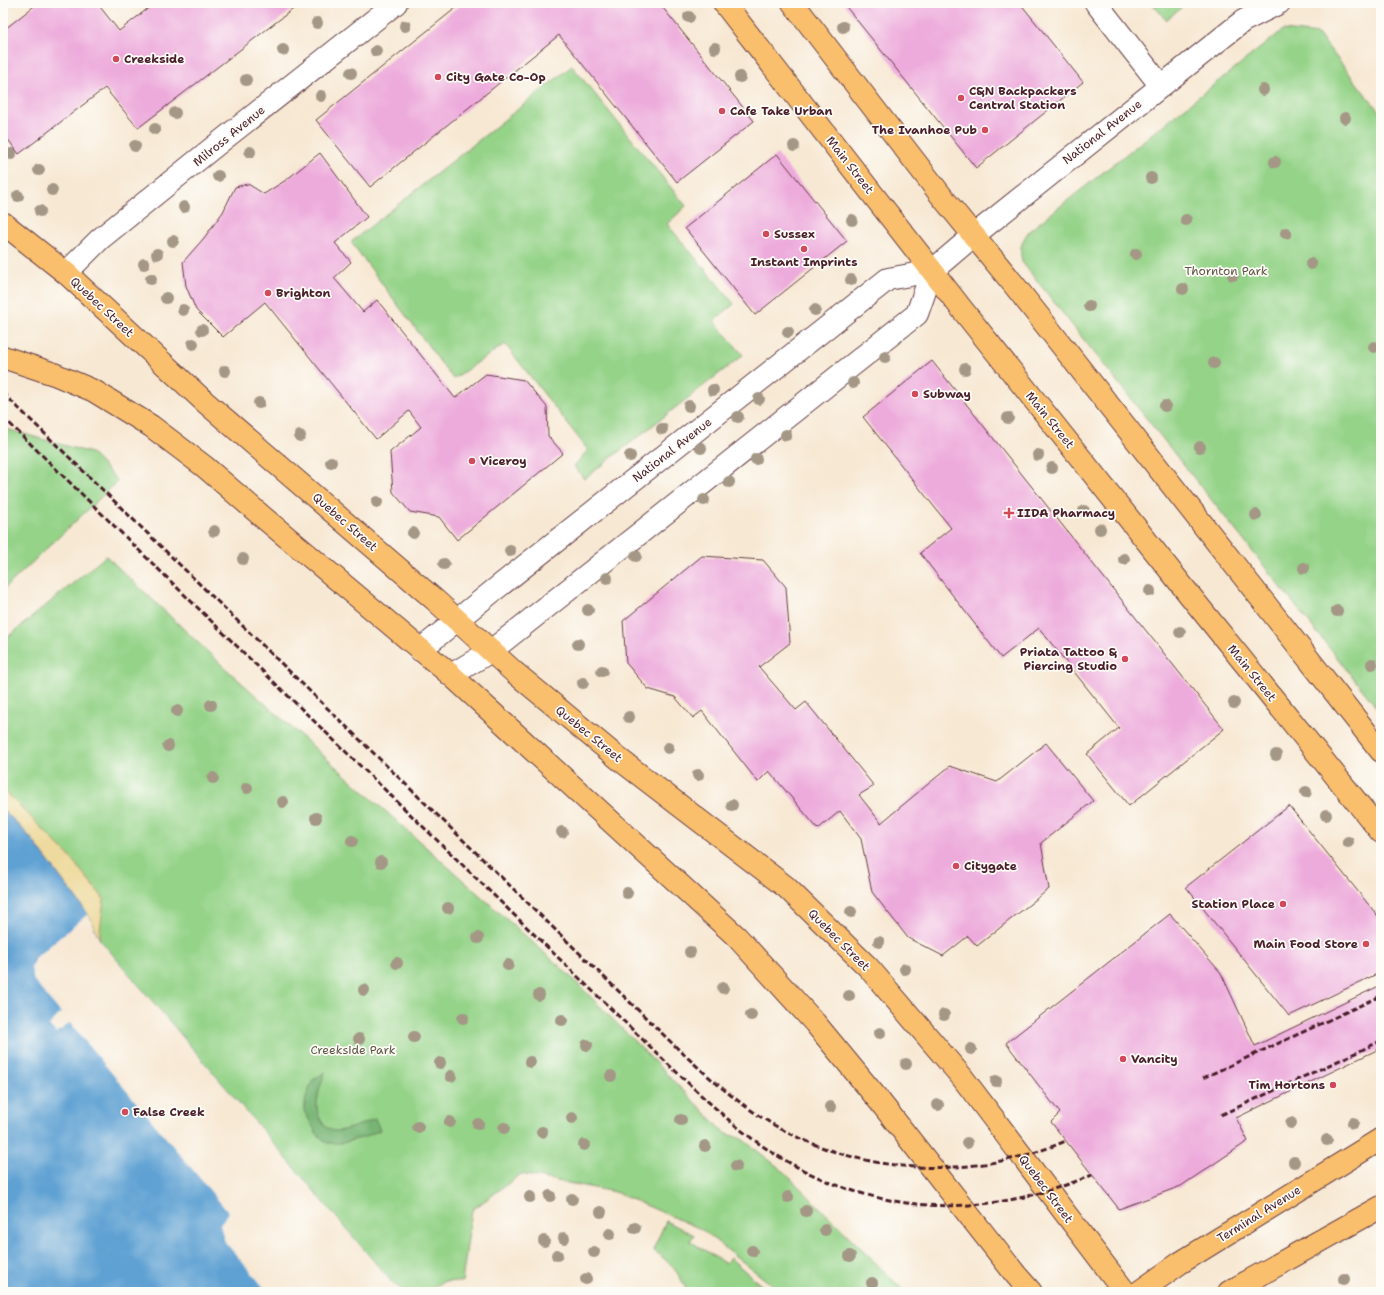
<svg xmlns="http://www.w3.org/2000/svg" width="1384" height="1295" font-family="'Shantell Sans',sans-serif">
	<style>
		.green { fill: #94d388; stroke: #6f795a }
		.forest { fill: #77b574; stroke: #606a50 }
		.sand { fill: #eeda9e; stroke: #9c7c64 }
		.water { fill: #5fa1d3; stroke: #54607f }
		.pier { fill: #f7e8d3 }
		.building { fill: #edabdc }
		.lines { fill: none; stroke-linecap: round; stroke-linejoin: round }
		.minor-casing { stroke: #643d44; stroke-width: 24 }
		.major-casing { stroke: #643d44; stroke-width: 24 }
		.minor { stroke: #fff; stroke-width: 22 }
		.major { stroke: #f9bf6d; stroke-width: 22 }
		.rail { stroke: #4a1f2b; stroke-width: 3; stroke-dasharray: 6 3; stroke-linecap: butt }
		.tree { fill: #a49786 }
		.poi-dot { fill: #d1495b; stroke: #fdfcf7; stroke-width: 1.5 }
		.labels { text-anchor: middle; stroke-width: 3.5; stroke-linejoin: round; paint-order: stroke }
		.poi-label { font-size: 12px; font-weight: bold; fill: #4a1f2b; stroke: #fdfcf7; text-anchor: start }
		.street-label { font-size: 12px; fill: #4a1f2b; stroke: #fdfcf7 }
		.park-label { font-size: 12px; fill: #605547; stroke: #fdfcf7 }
	</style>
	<rect width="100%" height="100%" fill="#fdfcf7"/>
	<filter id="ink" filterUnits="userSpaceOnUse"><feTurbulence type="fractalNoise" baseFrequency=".025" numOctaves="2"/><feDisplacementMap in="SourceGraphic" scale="8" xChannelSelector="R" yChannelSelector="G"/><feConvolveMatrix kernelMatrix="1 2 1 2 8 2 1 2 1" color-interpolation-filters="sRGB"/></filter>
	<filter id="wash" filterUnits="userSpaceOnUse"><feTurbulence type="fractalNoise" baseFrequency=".012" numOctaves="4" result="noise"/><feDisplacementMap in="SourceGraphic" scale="16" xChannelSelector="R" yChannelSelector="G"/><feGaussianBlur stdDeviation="0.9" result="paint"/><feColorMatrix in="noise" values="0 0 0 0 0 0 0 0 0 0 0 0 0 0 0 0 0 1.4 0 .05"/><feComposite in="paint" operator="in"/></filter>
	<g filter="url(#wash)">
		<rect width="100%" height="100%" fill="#f7e8d3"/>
		<!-- green -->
		<path class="green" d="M1152 3H1187L1166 20Z
			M1283 30 1318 34 1381 114V713L1022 262C1019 249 1021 242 1029 231Z
			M572 66 686 206 667 224 734 304 714 321 743 355 584 479 574 466 588 450 505 344 453 379 351 242Z
			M3 428 91 453 118 481 3 590Z
			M106 556 225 668 567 973 725 1133 742 1139 782 1170 905 1292H781L701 1229 615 1192 521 1174 472 1210 462 1282 445 1281 424 1292H268L3 796V641Z
			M666 1221 694 1235 690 1241 726 1264 730 1258 769 1292H687C680 1273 669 1261 653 1250Z"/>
		<!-- forest -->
		<path class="forest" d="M325 1072C320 1088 311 1109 323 1123 325 1127 331 1131 336 1131 346 1131 365 1123 375 1119L380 1130 365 1137 342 1143H327L317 1134 304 1111 306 1097 313 1080Z"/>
		<!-- sand -->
		<path class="sand" d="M3 789 69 856 104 899 99 939 3 893Z"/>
		<!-- water -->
		<path class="water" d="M3 809 31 838 88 914 99 939 393 1284 405 1292H3Z"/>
		<!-- pier -->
		<path class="pier" d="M88 914 99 939 393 1284 405 1292H268L225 1242 220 1225 228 1212 70 1023 56 1033 49 1025 61 1013 34 981 31 968 35 958Z"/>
		<g id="blocks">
			<!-- building -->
			<path class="building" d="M38 3H71L72 5 74 3H97L119 31 155 3H301L138 128 105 88 19 154 3 133V23L5 29Z
				M462 3H659L754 121 677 182 559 35 370 187 316 120Z
				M843 3H1020L1083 82 976 168Z
				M320 153 367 217 335 243 351 262 334 278 363 312 377 300 455 398 486 374 524 380 547 407 548 436 563 453 457 540 439 517 410 512 393 492 390 452 421 427 409 411 376 439 265 302 223 337 196 310 186 286 183 262 204 238 223 212 235 187 248 184 264 194 286 180Z
				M777 154 847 241 755 315 685 228Z
				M932 361 1224 729 1129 806 1087 754 1119 728 1039 628 1001 658 920 553 951 528 863 417Z
				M702 556 763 560 786 587 790 643 759 667 796 710 806 702 874 786 859 795 881 823 950 766 997 782 1046 743 1093 801 1041 843 1049 889 977 946 968 936 943 956 908 938 872 892 861 839 840 811 818 829 769 771 758 782 702 711 693 718 675 697 648 689 626 663 623 621Z
				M1289 806 1381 920V972L1289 1016 1186 887Z
				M1170 914 1221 973 1255 1046 1381 985V1048L1236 1118 1248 1141 1181 1186 1119 1209 1051 1122 1060 1113 1006 1043Z"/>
		</g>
	</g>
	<g filter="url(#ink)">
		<use href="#blocks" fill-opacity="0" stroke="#643d44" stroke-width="1"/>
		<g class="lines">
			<!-- minor casing -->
			<g class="minor-casing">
				<path id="minor" d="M1096 3 1161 86
					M66 273 100 239 220 142 396 3
					M420 650 493 591 888 279 932 271
					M451 675 491 651 917 314 932 271 973 236 1243 21 1279 3"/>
			</g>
			<!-- major casing -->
			<g class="major-casing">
				<path id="major" d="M724 3 961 308 1200 608 1381 832
					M793 3 943 198 1015 286 1381 751
					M3 223 66 273 205 402 435 600 514 672 619 759 786 887 868 967 962 1077 1125 1292
					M3 357 54 374 94 391 151 426 205 467 264 518 451 675 737 937 815 1023 881 1103 1016 1275 1031 1292
					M1139 1292 1180 1263 1381 1139
					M1229 1292 1381 1207"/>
			</g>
			<!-- minor -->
			<use href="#minor" class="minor"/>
			<!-- major -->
			<use href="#major" class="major"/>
			<!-- rail -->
			<path class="rail" d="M3 393 675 1046C706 1075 738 1104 774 1125 864 1176 971 1181 1066 1141
				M3 417 249 658 670 1066C699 1093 728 1122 761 1145 865 1216 977 1223 1092 1175
				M1203 1078 1381 996
				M1221 1115 1381 1041"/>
		</g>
		<!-- trees -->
		<g class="tree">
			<circle cx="689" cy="17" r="6"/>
			<circle cx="317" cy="23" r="6"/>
			<circle cx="405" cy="26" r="6"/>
			<circle cx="843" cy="27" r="6"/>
			<circle cx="715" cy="48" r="6"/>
			<circle cx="283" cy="50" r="6"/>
			<circle cx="376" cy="51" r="6"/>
			<circle cx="351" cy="73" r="6"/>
			<circle cx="740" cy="77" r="6"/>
			<circle cx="246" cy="80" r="6"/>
			<circle cx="1263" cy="90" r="6"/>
			<circle cx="321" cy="96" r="6"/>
			<circle cx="175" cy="113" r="6"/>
			<circle cx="1345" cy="118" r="6"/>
			<circle cx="155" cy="129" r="6"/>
			<circle cx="135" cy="146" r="6"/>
			<circle cx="794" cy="146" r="6"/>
			<circle cx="250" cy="152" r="6"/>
			<circle cx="11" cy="154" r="6"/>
			<circle cx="1275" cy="162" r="6"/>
			<circle cx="39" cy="170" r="6"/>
			<circle cx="218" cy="176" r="6"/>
			<circle cx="1151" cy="178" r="6"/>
			<circle cx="52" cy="190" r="6"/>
			<circle cx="18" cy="196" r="6"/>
			<circle cx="184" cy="207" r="6"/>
			<circle cx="40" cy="211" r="6"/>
			<circle cx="852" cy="220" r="6"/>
			<circle cx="1186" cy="220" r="6"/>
			<circle cx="1286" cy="233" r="6"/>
			<circle cx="173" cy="241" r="6"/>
			<circle cx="157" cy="254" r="6"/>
			<circle cx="1136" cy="254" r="6"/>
			<circle cx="144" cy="264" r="6"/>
			<circle cx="1311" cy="264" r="6"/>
			<circle cx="1233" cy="275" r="6"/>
			<circle cx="151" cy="279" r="6"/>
			<circle cx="851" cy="280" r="6"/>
			<circle cx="1183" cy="289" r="6"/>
			<circle cx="166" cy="298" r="6"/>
			<circle cx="1089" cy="306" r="6"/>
			<circle cx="183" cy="310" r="6"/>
			<circle cx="815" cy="310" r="6"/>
			<circle cx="202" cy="330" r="6"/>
			<circle cx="788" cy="332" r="6"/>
			<circle cx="193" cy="344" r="6"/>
			<circle cx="1374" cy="347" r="6"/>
			<circle cx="885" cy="357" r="6"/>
			<circle cx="1214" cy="363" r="6"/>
			<circle cx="965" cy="369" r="6"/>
			<circle cx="225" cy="371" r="6"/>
			<circle cx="853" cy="383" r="6"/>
			<circle cx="713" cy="390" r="6"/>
			<circle cx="759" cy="399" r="6"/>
			<circle cx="259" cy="403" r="6"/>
			<circle cx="689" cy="406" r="6"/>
			<circle cx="1165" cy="406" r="6"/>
			<circle cx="738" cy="417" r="6"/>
			<circle cx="1008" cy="418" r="6"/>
			<circle cx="662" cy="429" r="6"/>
			<circle cx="786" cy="435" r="6"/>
			<circle cx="300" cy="436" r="6"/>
			<circle cx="1200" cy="447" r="6"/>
			<circle cx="701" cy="448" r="6"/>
			<circle cx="1038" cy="455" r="6"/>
			<circle cx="630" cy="456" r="6"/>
			<circle cx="756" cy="459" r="6"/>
			<circle cx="331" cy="462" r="6"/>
			<circle cx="1052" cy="468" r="6"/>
			<circle cx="729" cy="482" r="6"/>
			<circle cx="704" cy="500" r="6"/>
			<circle cx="377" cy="502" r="6"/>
			<circle cx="1084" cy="511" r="6"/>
			<circle cx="1256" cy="515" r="6"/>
			<circle cx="1100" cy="529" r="6"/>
			<circle cx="214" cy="531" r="6"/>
			<circle cx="413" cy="533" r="6"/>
			<circle cx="510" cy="551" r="6"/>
			<circle cx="636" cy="556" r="6"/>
			<circle cx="243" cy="559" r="6"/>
			<circle cx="1124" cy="559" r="6"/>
			<circle cx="444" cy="564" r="6"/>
			<circle cx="1304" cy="568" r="6"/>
			<circle cx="607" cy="578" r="6"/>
			<circle cx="1150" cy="591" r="6"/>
			<circle cx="588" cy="610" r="6"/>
			<circle cx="1337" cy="611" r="6"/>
			<circle cx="1180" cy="632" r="6"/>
			<circle cx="578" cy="644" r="6"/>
			<circle cx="1372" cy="664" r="6"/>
			<circle cx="602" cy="671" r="6"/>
			<circle cx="583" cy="683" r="6"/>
			<circle cx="1234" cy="703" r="6"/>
			<circle cx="211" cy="705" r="6"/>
			<circle cx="177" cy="711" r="6"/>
			<circle cx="629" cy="717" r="6"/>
			<circle cx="168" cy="746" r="6"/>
			<circle cx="668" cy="748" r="6"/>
			<circle cx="1276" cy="755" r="6"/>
			<circle cx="698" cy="775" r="6"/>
			<circle cx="213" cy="778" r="6"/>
			<circle cx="247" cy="788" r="6"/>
			<circle cx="1306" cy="792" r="6"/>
			<circle cx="283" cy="802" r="6"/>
			<circle cx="732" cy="805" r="6"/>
			<circle cx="1326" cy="815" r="6"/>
			<circle cx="316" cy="818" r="6"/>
			<circle cx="562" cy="832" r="6"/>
			<circle cx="352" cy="841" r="6"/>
			<circle cx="1348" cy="842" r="6"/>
			<circle cx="381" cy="862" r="6"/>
			<circle cx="627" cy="893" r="6"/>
			<circle cx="448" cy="908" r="6"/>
			<circle cx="851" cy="912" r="6"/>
			<circle cx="478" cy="938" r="6"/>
			<circle cx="879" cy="942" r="6"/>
			<circle cx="690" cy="952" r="6"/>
			<circle cx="397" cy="963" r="6"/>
			<circle cx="508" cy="965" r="6"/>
			<circle cx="905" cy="969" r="6"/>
			<circle cx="723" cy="988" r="6"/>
			<circle cx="364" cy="990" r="6"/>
			<circle cx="539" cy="995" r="6"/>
			<circle cx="849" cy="996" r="6"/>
			<circle cx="751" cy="1015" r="6"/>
			<circle cx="944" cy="1015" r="6"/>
			<circle cx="463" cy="1018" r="6"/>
			<circle cx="562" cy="1020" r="6"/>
			<circle cx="880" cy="1033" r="6"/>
			<circle cx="414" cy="1037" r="6"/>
			<circle cx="359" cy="1039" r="6"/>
			<circle cx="587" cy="1045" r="6"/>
			<circle cx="971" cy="1049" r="6"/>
			<circle cx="530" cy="1062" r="6"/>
			<circle cx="440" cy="1063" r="6"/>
			<circle cx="906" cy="1064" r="6"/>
			<circle cx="451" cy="1076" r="6"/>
			<circle cx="611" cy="1076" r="6"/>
			<circle cx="996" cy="1081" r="6"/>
			<circle cx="938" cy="1105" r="6"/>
			<circle cx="830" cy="1107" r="6"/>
			<circle cx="572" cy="1118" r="6"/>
			<circle cx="681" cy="1120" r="6"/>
			<circle cx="450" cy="1122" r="6"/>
			<circle cx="1291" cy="1123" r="6"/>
			<circle cx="1353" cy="1123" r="6"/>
			<circle cx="478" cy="1124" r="6"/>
			<circle cx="418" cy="1127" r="6"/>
			<circle cx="504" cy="1128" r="6"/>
			<circle cx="542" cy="1132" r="6"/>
			<circle cx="1327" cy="1140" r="6"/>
			<circle cx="967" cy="1143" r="6"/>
			<circle cx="584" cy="1145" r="6"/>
			<circle cx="705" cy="1146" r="6"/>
			<circle cx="1294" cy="1162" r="6"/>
			<circle cx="736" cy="1166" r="6"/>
			<circle cx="550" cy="1196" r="6"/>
			<circle cx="530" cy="1197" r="6"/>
			<circle cx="788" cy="1197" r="6"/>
			<circle cx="572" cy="1199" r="6"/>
			<circle cx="806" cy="1211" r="6"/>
			<circle cx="601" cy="1212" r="6"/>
			<circle cx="635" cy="1228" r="6"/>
			<circle cx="825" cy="1230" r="6"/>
			<circle cx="610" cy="1234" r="6"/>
			<circle cx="564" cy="1238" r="6"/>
			<circle cx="544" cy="1241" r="6"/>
			<circle cx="752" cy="1251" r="6"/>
			<circle cx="594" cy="1252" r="6"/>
			<circle cx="557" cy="1255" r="6"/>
			<circle cx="850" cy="1256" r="6"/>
			<circle cx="586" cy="1279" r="6"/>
			<circle cx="1344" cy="1279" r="6"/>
			<circle cx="872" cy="1283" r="6"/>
		</g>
	</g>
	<!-- markers -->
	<g class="poi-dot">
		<circle cx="116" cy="59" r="4"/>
		<circle cx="438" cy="77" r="4"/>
		<circle cx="961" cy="98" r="4"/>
		<circle cx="722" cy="111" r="4"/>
		<circle cx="985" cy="130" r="4"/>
		<circle cx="766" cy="234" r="4"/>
		<circle cx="804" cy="249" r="4"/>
		<circle cx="268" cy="293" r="4"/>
		<circle cx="915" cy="394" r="4"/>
		<circle cx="472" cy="461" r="4"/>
		<path d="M1007 507h4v4h4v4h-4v4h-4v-4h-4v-4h4z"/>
		<circle cx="1125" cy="659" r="4"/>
		<circle cx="956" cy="866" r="4"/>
		<circle cx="1283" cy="904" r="4"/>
		<circle cx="1366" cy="944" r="4"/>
		<circle cx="1123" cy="1059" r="4"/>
		<circle cx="1333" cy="1085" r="4"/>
		<circle cx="125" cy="1112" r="4"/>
	</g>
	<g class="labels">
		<!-- poi labels -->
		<g class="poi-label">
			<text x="124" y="63">Creekside</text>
			<text x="446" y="81">City Gate Co-Op</text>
			<text x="969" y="95">C&amp;N Backpackers<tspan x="969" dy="14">Central Station</tspan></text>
			<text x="730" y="115">Cafe Take Urban</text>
			<text x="977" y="134" text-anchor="end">The Ivanhoe Pub</text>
			<text x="774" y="238">Sussex</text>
			<text x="804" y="266" text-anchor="middle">Instant Imprints</text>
			<text x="276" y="297">Brighton</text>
			<text x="923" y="398">Subway</text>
			<text x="480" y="465">Viceroy</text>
			<text x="1017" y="517">IIDA Pharmacy</text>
			<text x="1117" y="656" text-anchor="end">Priata Tattoo &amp;<tspan x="1117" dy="14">Piercing Studio</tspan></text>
			<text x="964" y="870">Citygate</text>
			<text x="1275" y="908" text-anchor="end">Station Place</text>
			<text x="1358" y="948" text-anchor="end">Main Food Store</text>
			<text x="1131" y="1063">Vancity</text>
			<text x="1325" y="1089" text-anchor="end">Tim Hortons</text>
			<text x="133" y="1116">False Creek</text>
		</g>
		<!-- street labels -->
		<g class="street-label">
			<text transform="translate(1102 132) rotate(-38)" y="4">National Avenue</text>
			<text transform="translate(229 136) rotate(-39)" y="4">Milross Avenue</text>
			<text transform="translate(850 165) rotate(52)" y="4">Main Street</text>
			<text transform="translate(102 307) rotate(43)" y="4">Quebec Street</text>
			<text transform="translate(1050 420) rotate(51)" y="4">Main Street</text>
			<text transform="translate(672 450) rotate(-38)" y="4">National Avenue</text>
			<text transform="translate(345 522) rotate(41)" y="4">Quebec Street</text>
			<text transform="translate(1252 673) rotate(51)" y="4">Main Street</text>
			<text transform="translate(589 734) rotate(39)" y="4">Quebec Street</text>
			<text transform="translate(839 940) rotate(45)" y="4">Quebec Street</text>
			<text transform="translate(1046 1189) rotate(53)" y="4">Quebec Street</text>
			<text transform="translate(1259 1214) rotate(-32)" y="4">Terminal Avenue</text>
		</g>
		<!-- park labels -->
		<g class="park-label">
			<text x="1226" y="275">Thornton Park</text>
			<text x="353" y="1054">Creekside Park</text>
		</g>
	</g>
	<!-- margin -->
	<rect width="1384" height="1295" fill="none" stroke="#fdfcf7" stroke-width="16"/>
</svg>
